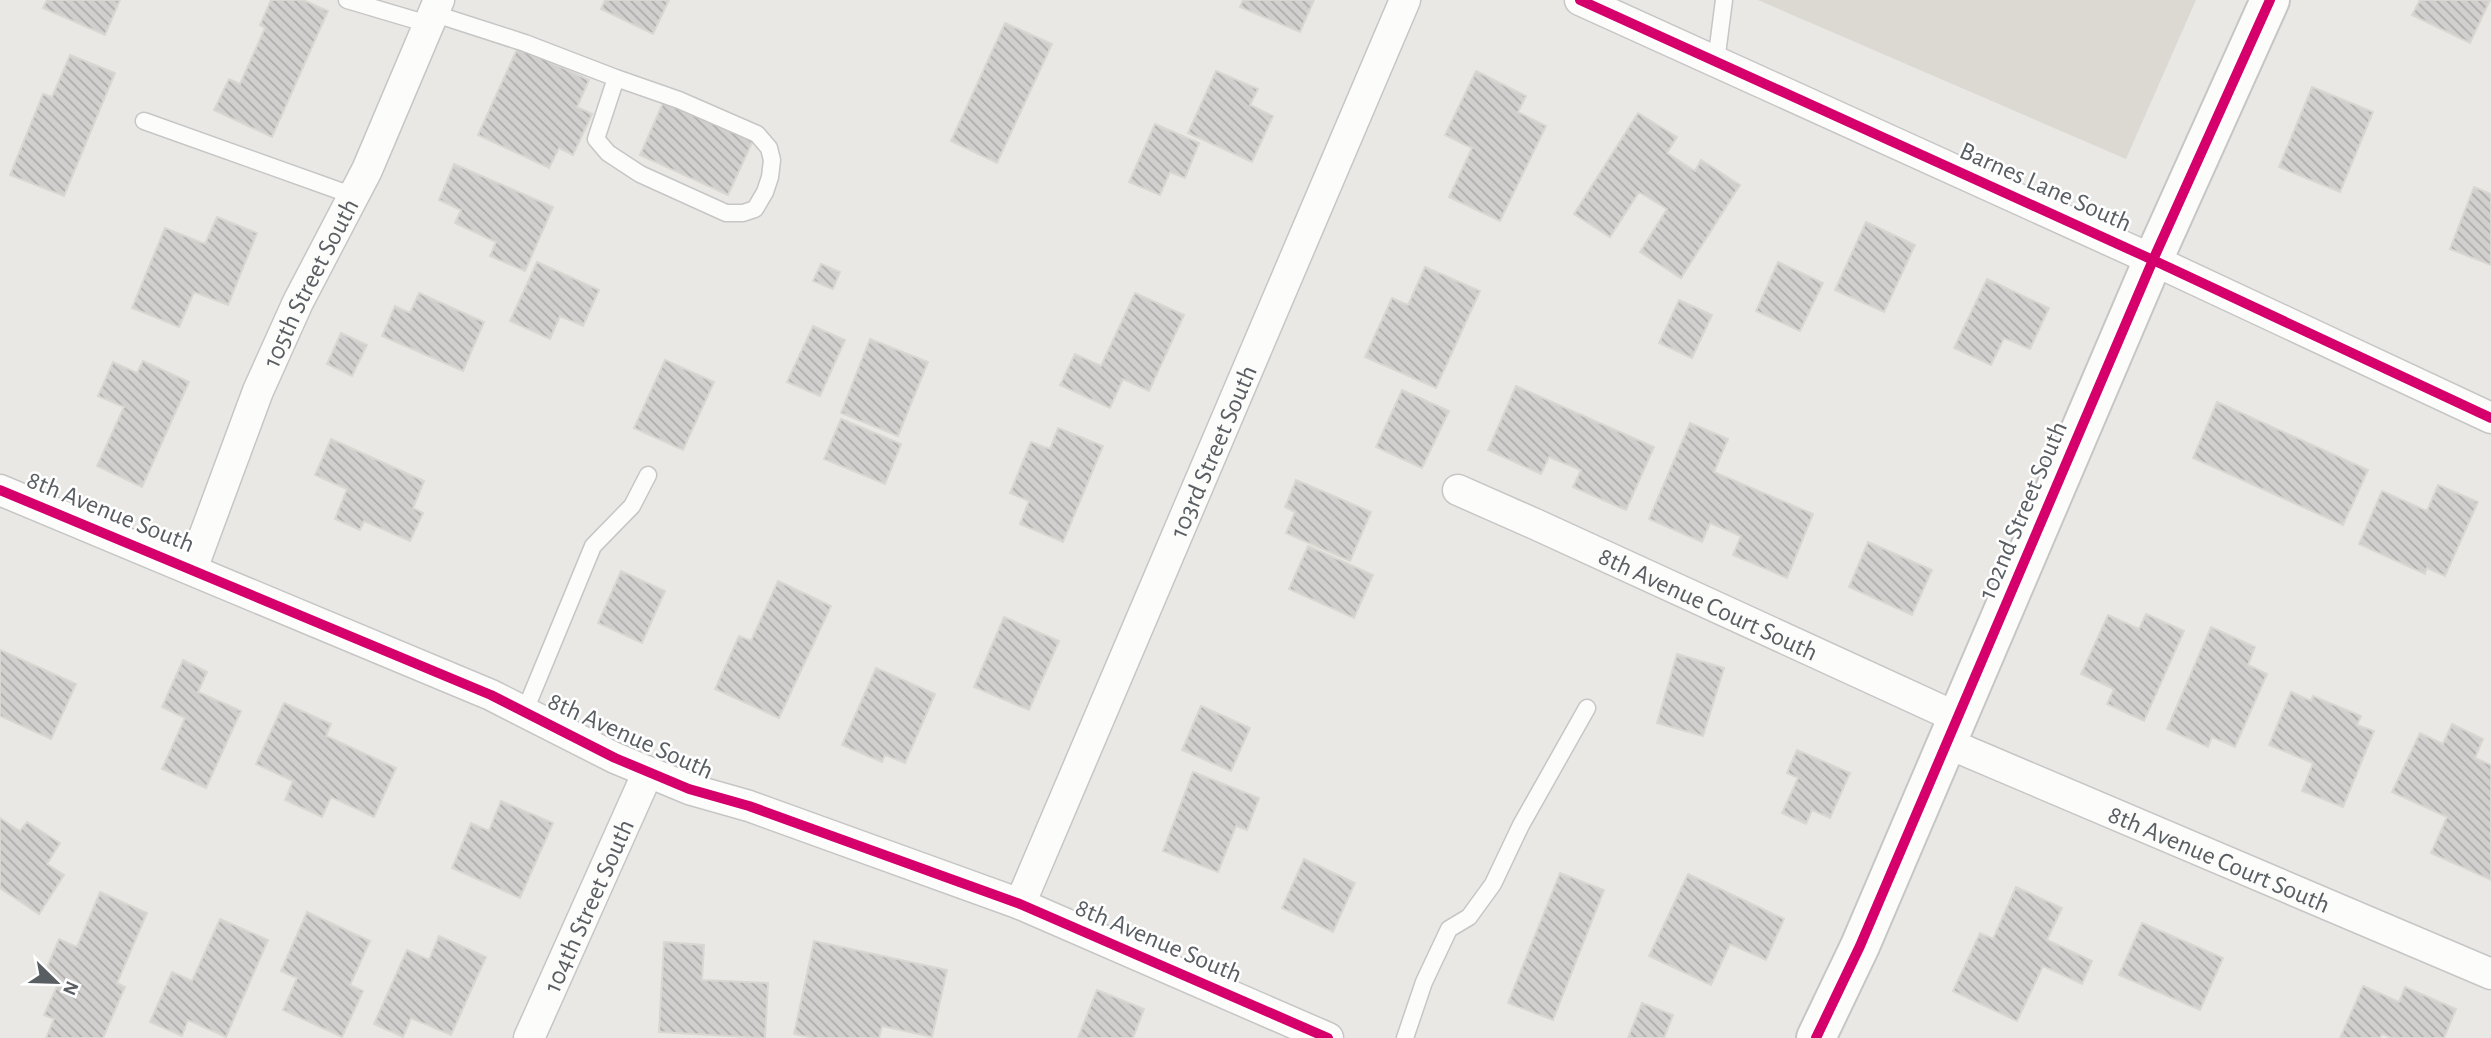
<svg xmlns="http://www.w3.org/2000/svg" width="2491" height="1038" font-family="'Alegreya Sans',sans-serif">
	<style>
		.education { fill: #dcd9d2 }
		.building { fill: url(#building-back-hatch); stroke: #dad7d2; stroke-width: 2 }
		.lines { fill: none; stroke-linecap: round; stroke-linejoin: round }
		.service-casing { stroke: #c6c6c6; stroke-width: 19 }
		.minor-casing { stroke: #c6c6c6; stroke-width: 33 }
		.tertiary-casing { stroke: #c6c6c6; stroke-width: 42 }
		.service { stroke: #fcfcfb; stroke-width: 16 }
		.minor { stroke: #fcfcfb; stroke-width: 30 }
		.tertiary { stroke: #fcfcfb; stroke-width: 38 }
		.cycleway-casing { stroke: #fff; stroke-width: 15 }
		.cycleway { stroke: #d6006c; stroke-width: 10 }
		.labels { text-anchor: middle; stroke-width: 5; stroke-linejoin: round; paint-order: stroke }
		.street-label { font-size: 26px; fill: #595e63; stroke: #fff }
	</style>
	<defs>
		<pattern id="building-back-hatch" width="6" height="6" patternUnits="userSpaceOnUse" patternTransform="scale(1.75)"><rect width="6" height="6" fill="#d2d0ce"/><path d="M-1 5l2 2M0 0l6 6M5-1l2 2" fill="none" stroke="#adacab"/></pattern>
	</defs>
	<rect width="100%" height="100%" fill="#eae8e4"/>
	<!-- education -->
	<path class="education" d="M1758 0H2196L2126 159Z"/>
	<!-- building -->
	<path class="building" d="M47 0H120L105 35 43 8Z
		M271 0H303L328 11 272 137 214 110 229 79 240 84 265 28 260 25Z
		M605 0H669L653 34 601 9Z
		M1243 0H1314L1300 32 1240 7Z
		M2420 0H2490L2470 43 2412 15Z
		M1005 23 1052 44 997 163 951 141Z
		M518 47 589 80 577 107 592 114 573 155 559 148 549 168 478 135Z
		M70 55 115 73 64 196 10 175 43 94 52 97Z
		M1216 71 1258 89 1250 105 1273 116 1252 162 1188 133Z
		M1476 71 1526 96 1518 112 1546 126 1500 221 1449 197 1472 148 1445 135Z
		M2312 87 2373 112 2340 192 2279 167Z
		M666 96 755 136 728 195 640 155Z
		M1638 113 1677 137 1667 153 1695 171 1701 160 1740 185 1681 278 1640 252 1667 209 1639 192 1610 237 1574 214Z
		M1155 124 1199 143 1185 178 1170 172 1160 195 1129 182Z
		M454 164 553 207 525 271 490 256 496 242 455 223 461 210 439 200Z
		M2474 187 2491 194V265L2450 249Z
		M217 217 257 233 228 305 194 292 179 327 132 308 165 228 205 244Z
		M1866 222 1915 245 1884 312 1835 290Z
		M537 262 599 290 583 326 560 316 550 339 510 321Z
		M1778 262 1823 283 1800 331 1756 311Z
		M821 264 840 272 833 289 813 281Z
		M1425 267 1480 291 1436 388 1365 357 1392 298 1408 305Z
		M1987 279 2049 308 2030 349 2004 338 1991 365 1954 348Z
		M419 293 484 322 463 371 382 336 395 306 410 313Z
		M1135 293 1184 315 1149 391 1123 379 1110 408 1060 385 1075 354 1101 366Z
		M1679 300 1712 315 1692 358 1659 343Z
		M813 326 845 340 820 396 787 382Z
		M341 333 367 345 352 376 327 364Z
		M870 339 928 362 898 436 841 413Z
		M665 360 714 382 683 450 634 428Z
		M143 361 189 382 142 487 97 466 124 407 98 396 113 362 137 373Z
		M1516 386 1654 447 1626 510 1573 487 1581 470 1549 457 1541 474 1488 450Z
		M1402 390 1449 411 1422 468 1376 447Z
		M2217 402 2368 470 2343 525 2193 458Z
		M841 419 901 444 885 484 824 459Z
		M1690 423 1728 439 1714 472 1813 514 1787 578 1733 555 1741 536 1710 523 1702 542 1649 519Z
		M1058 428 1103 446 1063 542 1020 524 1029 501 1010 493 1031 442 1050 449Z
		M331 439 424 481 413 508 423 513 410 541 364 521 360 530 335 519 347 489 315 475Z
		M1296 480 1371 512 1350 561 1286 533 1295 512 1285 507Z
		M2438 485 2478 502 2445 576 2427 568 2425 574 2359 544 2382 491 2427 511Z
		M1868 542 1932 570 1912 615 1849 587Z
		M1308 546 1373 575 1354 618 1289 589Z
		M621 571 665 591 642 643 598 623Z
		M778 581 831 606 779 718 715 689 739 636 751 641Z
		M2146 614 2184 631 2144 721 2107 704 2114 689 2081 674 2108 615 2139 629Z
		M1004 617 1059 641 1029 710 974 687Z
		M2211 627 2255 647 2248 665 2267 674 2235 747 2212 737 2208 747 2167 729Z
		M0 650 76 684 51 739 0 716Z
		M1677 654 1724 668 1703 736 1657 723Z
		M183 660 207 672 198 692 241 711 206 788 162 769 185 718 162 707Z
		M876 668 935 694 905 763 885 755 882 762 842 745Z
		M2291 692 2311 701 2313 696 2361 716 2357 725 2374 731 2343 807 2302 791 2313 763 2269 745Z
		M284 703 331 724 326 736 396 768 374 817 331 797 322 817 285 800 293 781 256 764Z
		M1201 706 1250 728 1231 771 1182 750Z
		M2452 724 2483 739 2475 758 2491 765V880L2431 853 2447 817 2392 792 2420 733 2443 744Z
		M1797 750 1850 773 1830 818 1812 810 1806 824 1782 813 1798 778 1787 773Z
		M1193 772 1259 798 1247 830 1236 826 1218 872 1163 851Z
		M501 801 553 823 520 898 452 868 471 823 489 831Z
		M0 818 20 831 27 822 60 843 47 864 64 875 39 914 0 888Z
		M1304 859 1355 883 1333 932 1282 908Z
		M1560 873 1604 890 1553 1020 1508 1003Z
		M1688 874 1784 919 1766 960 1730 944 1711 985 1649 956Z
		M2016 887 2062 908 2047 940 2092 961 2082 984 2043 966 2017 1021 1953 991 1980 933 1993 939Z
		M100 892 147 913 117 983 125 987 103 1038H46L54 1019 44 1015 58 984 43 977 59 939 77 947Z
		M307 912 370 941 350 985 363 991 342 1037 283 1010 297 978 281 971Z
		M220 919 268 940 226 1037 188 1020 182 1036 150 1022 172 972 192 981Z
		M2142 923 2223 958 2200 1010 2119 975Z
		M439 936 486 957 451 1035 411 1018 403 1037 374 1024 407 950 429 960Z
		M814 941 947 970 932 1037 882 1026 879 1038H813L794 1034Z
		M664 942 704 945 702 980 768 983 765 1038 659 1032Z
		M2363 986 2399 1002 2405 987 2456 1009 2444 1038H2392L2382 1034 2380 1038H2340Z
		M1097 990 1144 1009 1133 1038H1078Z
		M1642 1003 1673 1015 1664 1038H1628Z"/>
	<g class="lines">
		<!-- service casing -->
		<g class="service-casing">
			<path id="service" d="M347 0 428 24
				M432 13 525 43 616 78 679 100 757 134 769 148 772 160 770 177 765 192 755 209 743 213H726L640 174 608 153 596 139 616 78
				M1716 62 1724 0
				M144 121 354 196
				M524 713 593 546 632 506 648 475
				M1405 1038 1424 982 1449 929 1469 917 1493 884 1521 825 1587 708"/>
		</g>
		<!-- minor casing -->
		<g class="minor-casing">
			<g id="minor">
				<path d="M1580 0 2153 260 2491 418"/>
				<path d="M0 490 491 695 615 758 689 789 749 806 1020 904 1328 1038"/>
				<path id="s1" d="M1458 490 1535 524 1958 718"/>
				<path id="s2" d="M192 569 258 391 298 302 367 170 439 0"/>
				<path id="s3" d="M1947 743 2491 974"/>
				<path id="s4" d="M1020 904 1405 0"/>
				<path id="s5" d="M529 1038 648 772"/>
			</g>
		</g>
		<!-- tertiary casing -->
		<g class="tertiary-casing">
			<path id="tertiary" d="M1816 1038 1860 946 2153 260 2270 0"/>
		</g>
		<!-- service -->
		<use href="#service" class="service"/>
		<!-- minor -->
		<use href="#minor" class="minor"/>
		<!-- tertiary -->
		<use href="#tertiary" class="tertiary"/>
		<!-- cycleway casing -->
		<g class="cycleway-casing">
			<path id="cycleway" d="M1580 0 2153 260 2491 418
				M0 490 491 695 615 758 689 789 749 806 1020 904 1328 1038
				M1816 1038 1860 946 2153 260 2270 0"/>
		</g>
		<!-- cycleway -->
		<use href="#cycleway" class="cycleway"/>
	</g>
	<g class="labels">
		<!-- street labels -->
		<g class="street-label">
			<text transform="translate(2046 186) rotate(24)" y="9">Barnes Lane South</text>
			<text dy="9" stroke="none"><textPath href="#s2" startOffset="310">105th Street South</textPath></text>
			<text dy="9" stroke="none"><textPath href="#s4" startOffset="492">103rd Street South</textPath></text>
			<text transform="translate(2022 510) rotate(-67)" y="9">102nd Street South</text>
			<text transform="translate(111 511) rotate(22)" y="9">8th Avenue South</text>
			<text dy="9" stroke="none"><textPath href="#s1" startOffset="275">8th Avenue Court South</textPath></text>
			<text transform="translate(631 735) rotate(24)" y="9">8th Avenue South</text>
			<text dy="9" stroke="none"><textPath href="#s3" startOffset="296">8th Avenue Court South</textPath></text>
			<text dy="9" stroke="none"><textPath href="#s5" startOffset="145">104th Street South</textPath></text>
			<text transform="translate(1159 940) rotate(23)" y="9">8th Avenue South</text>
		</g>
	</g>
	<!-- north arrow -->
	<g transform="translate(56 982) rotate(113)" stroke="#ffffff" stroke-width="5" paint-order="stroke">
	<path d="M0-5L12 26L0 18L-12 26Z" fill="#595e63"/>
	<text y="-10" font-size="19" font-weight="bold" text-anchor="middle" fill="#595e63">N</text>
	</g>
</svg>
